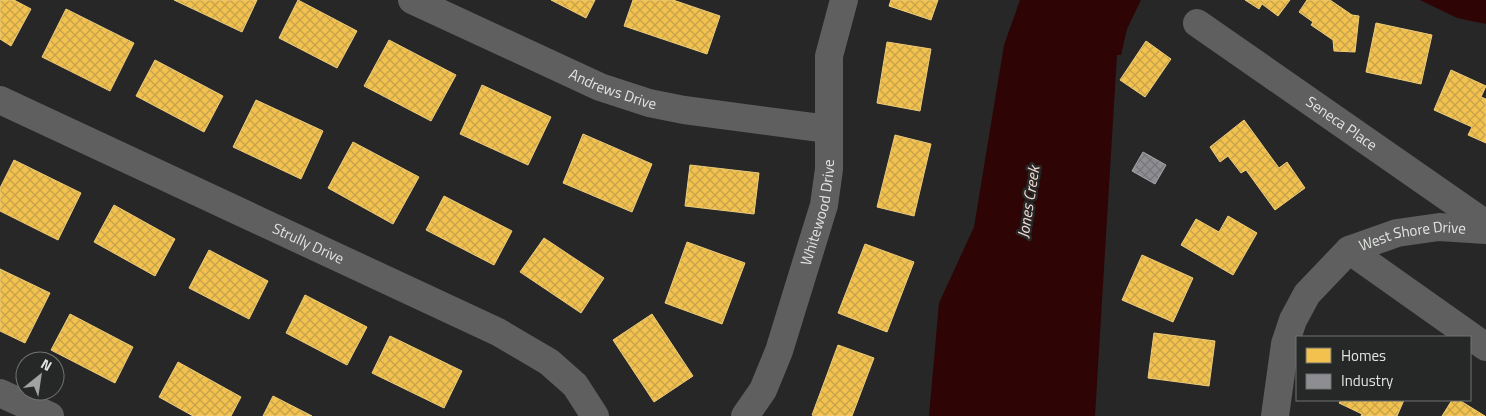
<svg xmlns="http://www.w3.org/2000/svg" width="1486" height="416" font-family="'Titillium Web',sans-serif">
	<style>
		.water { fill: #2e0404 }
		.homes { fill: url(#homes-cross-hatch); stroke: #edcc7a }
		.industry { fill: url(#industry-cross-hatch); stroke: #a6a7aa }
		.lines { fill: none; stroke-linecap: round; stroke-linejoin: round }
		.minor { stroke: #5e5f5e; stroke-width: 28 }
		.labels { text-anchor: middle; stroke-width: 5; stroke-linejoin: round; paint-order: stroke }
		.street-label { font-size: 15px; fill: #e2e4e2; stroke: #262827 }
		.water-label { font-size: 16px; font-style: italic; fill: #f5dad4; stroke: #262827 }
	</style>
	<defs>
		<pattern id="homes-cross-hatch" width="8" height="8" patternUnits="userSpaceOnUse" patternTransform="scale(1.25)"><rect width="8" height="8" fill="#f2c14e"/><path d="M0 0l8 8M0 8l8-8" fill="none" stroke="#c6a24c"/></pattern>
		<pattern id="industry-cross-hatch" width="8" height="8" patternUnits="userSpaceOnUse" patternTransform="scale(1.25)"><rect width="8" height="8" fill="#8d8d92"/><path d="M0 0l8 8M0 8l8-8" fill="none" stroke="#77777b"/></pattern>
	</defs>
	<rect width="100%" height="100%" fill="#272727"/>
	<!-- water -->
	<path class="water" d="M1020 0H1141L1127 29 1121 55H1117L1095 416H929L939 303 974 227 1004 45Z
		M1420 0H1486V24L1457 18Z"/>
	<!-- homes -->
	<path class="homes" d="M0 0H14L31 9 11 46 0 39Z
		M174 0H257L242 32Z
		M298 0 357 31 337 68 279 38Z
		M551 0H595L586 18Z
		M633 0H673L720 16 707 54 624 26Z
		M891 0H938L931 20 889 6Z
		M1245 0H1290L1278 16 1262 4 1259 9Z
		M1307 0H1330L1352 15 1359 16 1355 52 1334 51 1333 40 1311 25 1313 22 1299 12Z
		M66 9 134 43 110 91 42 57Z
		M1376 23 1432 35 1421 84 1366 72Z
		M389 40 456 75 431 121 364 86Z
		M1146 41 1171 59 1145 97 1120 80Z
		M887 42 931 49 920 111 877 103Z
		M155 60 223 96 204 132 136 96Z
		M1451 70 1486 86 1481 97 1486 99V143L1468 135 1472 127 1434 110Z
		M482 85 551 117 528 165 460 134Z
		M256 100 323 131 301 179 233 147Z
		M1244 120 1279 168 1287 162 1305 188 1275 210 1246 170 1241 173 1228 156 1220 162 1210 147Z
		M583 134 652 164 632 212 563 183Z
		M895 135 931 144 914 216 877 207Z
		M353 142 419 177 393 224 328 188Z
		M14 160 81 193 58 240 0 211V188Z
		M690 165 759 173 754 214 685 206Z
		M444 196 512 231 494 265 426 230Z
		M114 205 175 239 155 276 94 242Z
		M1228 216 1257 233 1233 275 1181 245 1196 219 1219 232Z
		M544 238 604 278 581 313 520 272Z
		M687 242 745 263 722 324 665 303Z
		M865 244 914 262 887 332 838 313Z
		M209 250 268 281 249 319 189 288Z
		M1142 255 1193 278 1173 322 1122 300Z
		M0 269 50 293 25 343 0 331Z
		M305 295 367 327 347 365 286 333Z
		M70 314 133 347 115 383 51 350Z
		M652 314 693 376 654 402 613 340Z
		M1154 333 1215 341 1209 386 1148 378Z
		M390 336 462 371 444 408 372 373Z
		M838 345 874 358 852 416H814L812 415Z
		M178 362 241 397 231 416H193L159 397Z
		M273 396 312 416H263Z
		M1341 400H1404L1397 416H1361L1362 414 1339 403Z
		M1452 400H1459L1485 416H1442Z"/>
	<!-- industry -->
	<path class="industry" d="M1143 152 1166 165 1155 184 1132 171Z"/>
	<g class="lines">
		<!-- minor -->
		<g class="minor">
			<path id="s1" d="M412 0 600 87 649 103 684 110 828 129"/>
			<path id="s2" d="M1197 23 1486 224"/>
			<path id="s3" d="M0 100 498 332 549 362 575 385 595 416"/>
			<path d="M1349 250 1486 347"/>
			<path d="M0 393 50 416"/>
			<path id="s4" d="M745 416 763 390 779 351 824 205 829 169V56L844 0"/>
			<path id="s5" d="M1275 416 1285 344 1293 320 1307 294 1349 250 1397 233 1439 227 1486 230"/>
		</g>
	</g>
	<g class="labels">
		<!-- street labels -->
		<g class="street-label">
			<text dy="5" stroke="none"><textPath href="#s1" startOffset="220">Andrews Drive</textPath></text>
			<text dy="5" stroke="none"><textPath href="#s2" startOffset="176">Seneca Place</textPath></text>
			<text dy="5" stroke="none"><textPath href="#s4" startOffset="218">Whitewood Drive</textPath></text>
			<text dy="5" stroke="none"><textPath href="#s5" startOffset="254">West Shore Drive</textPath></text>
			<text dy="5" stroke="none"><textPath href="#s3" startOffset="340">Strully Drive</textPath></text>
		</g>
		<!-- water labels -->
		<g class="water-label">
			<text transform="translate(1028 202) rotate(-81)" y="6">Jones Creek</text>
		</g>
	</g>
	<!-- legend -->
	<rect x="1296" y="336" width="175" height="65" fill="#262827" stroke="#717372"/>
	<rect x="1306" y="348" width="25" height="15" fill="#f2c14e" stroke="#717372"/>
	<text x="1341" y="361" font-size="15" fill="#e2e4e2">Homes</text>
	<rect x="1306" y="374" width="25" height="15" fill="#8d8d92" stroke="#717372"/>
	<text x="1341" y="386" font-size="15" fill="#e2e4e2">Industry</text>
	<!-- north arrow -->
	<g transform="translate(40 376) rotate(30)"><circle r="24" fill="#262827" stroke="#717372"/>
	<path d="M0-4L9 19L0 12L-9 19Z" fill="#a1a2a1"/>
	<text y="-8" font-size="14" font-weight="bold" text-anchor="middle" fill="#e2e4e2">N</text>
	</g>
</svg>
